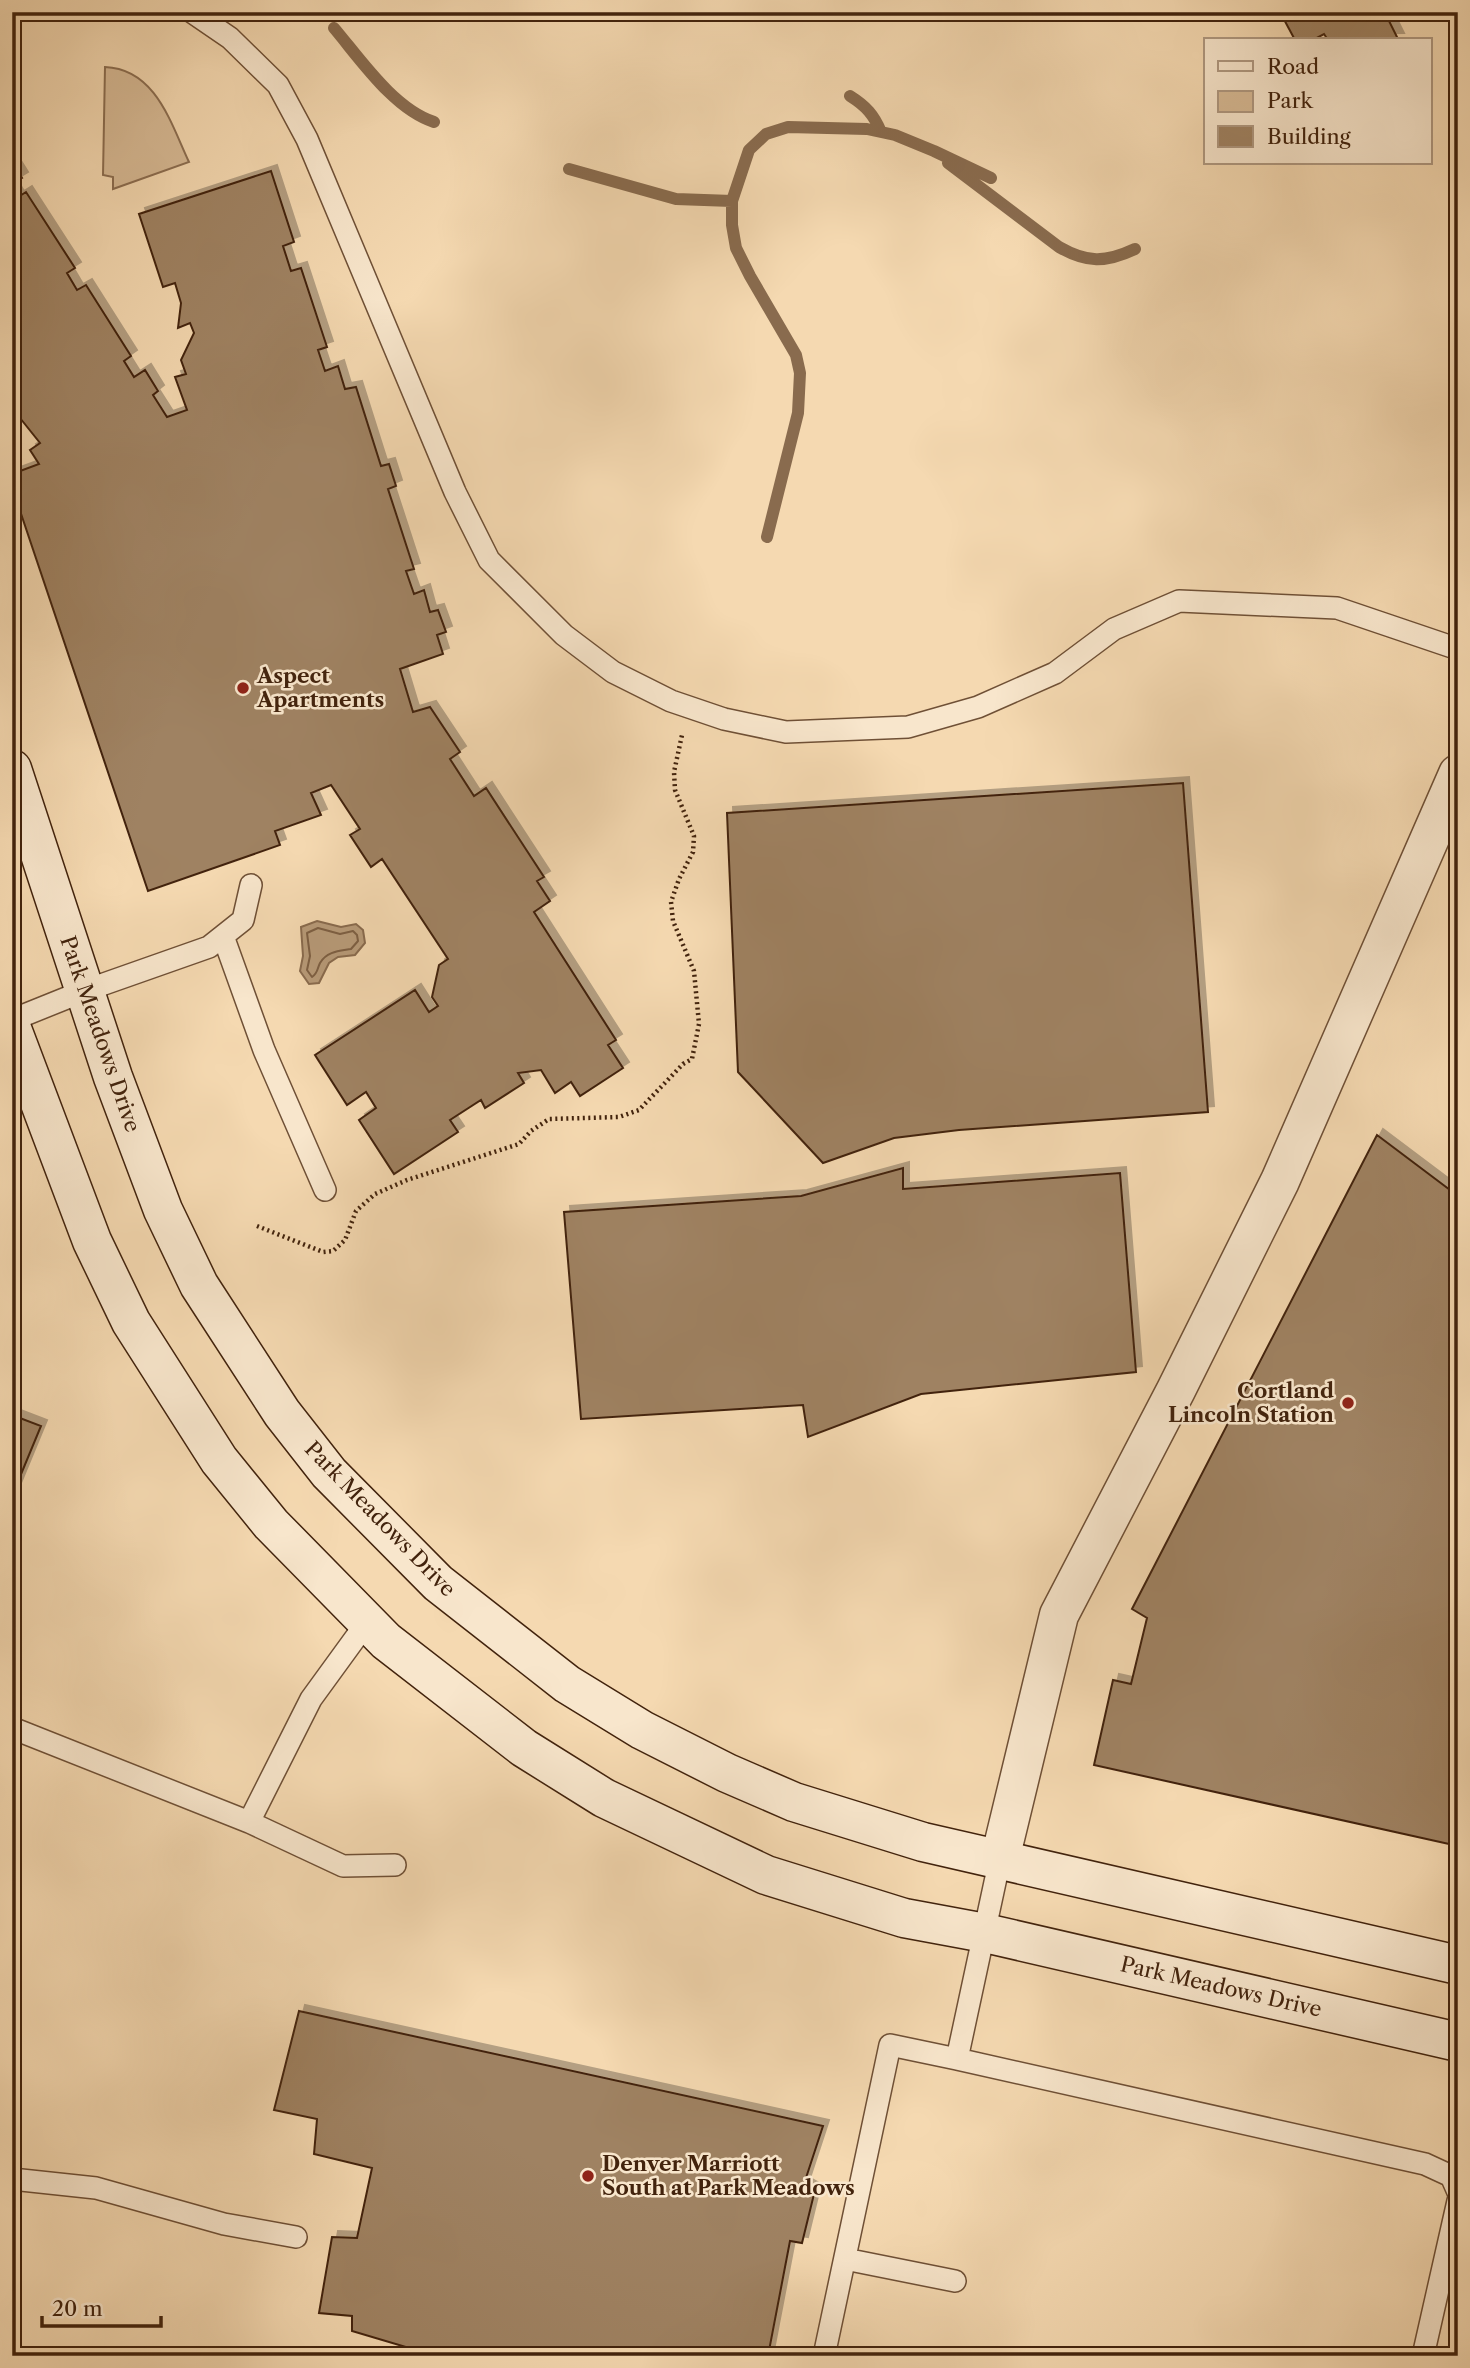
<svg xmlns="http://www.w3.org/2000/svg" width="1470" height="2368" font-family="'Libre Caslon Text',serif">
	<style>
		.green { fill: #d7ba95; stroke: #8c6e51; stroke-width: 2 }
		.water { fill: #b89b79; stroke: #896b4e; stroke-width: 2 }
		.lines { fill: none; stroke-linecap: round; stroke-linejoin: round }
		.shore { stroke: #7d5f43; stroke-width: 2 }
		.stream { stroke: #896b4e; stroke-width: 12 }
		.building { fill: #9f8262; stroke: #42230d; stroke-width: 2; filter: url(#shadow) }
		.lane-casing { stroke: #6f5036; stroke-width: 24 }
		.street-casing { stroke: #6f5036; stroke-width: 41 }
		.secondary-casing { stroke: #42230d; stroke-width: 41 }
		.path { stroke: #42230d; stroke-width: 4.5; stroke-dasharray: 2 3.5; stroke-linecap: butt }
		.lane { stroke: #f8e6cc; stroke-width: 21 }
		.street { stroke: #f8e6cc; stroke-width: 38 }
		.secondary { stroke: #f8e6cc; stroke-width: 38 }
		.poi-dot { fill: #8f2418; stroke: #f8e6cc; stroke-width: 2.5 }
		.labels { text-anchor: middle; stroke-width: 5; stroke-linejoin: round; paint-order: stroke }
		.poi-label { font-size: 21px; font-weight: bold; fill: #42230d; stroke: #f8e6cc; text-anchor: start }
		.street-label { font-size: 21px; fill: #42230d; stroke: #f8e6cc }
	</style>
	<defs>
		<filter id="shadow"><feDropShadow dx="6" dy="-6" stdDeviation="0" flood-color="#0004"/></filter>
	</defs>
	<rect width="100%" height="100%" fill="#f5d9b1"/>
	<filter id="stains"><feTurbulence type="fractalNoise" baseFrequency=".00286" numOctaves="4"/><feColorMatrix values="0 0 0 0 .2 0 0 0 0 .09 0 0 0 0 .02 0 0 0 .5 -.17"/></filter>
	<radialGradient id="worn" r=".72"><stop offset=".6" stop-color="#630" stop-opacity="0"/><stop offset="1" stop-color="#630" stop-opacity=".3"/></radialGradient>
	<!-- green -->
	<path class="green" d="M105 67C156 69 171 124 189 162L113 189V177L103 175Z"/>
	<!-- water -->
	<path class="water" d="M317 921 341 927 356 924 363 930 365 943 355 955 338 957 329 963 319 983 309 984 300 971 303 956 301 927Z"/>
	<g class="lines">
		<!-- shore -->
		<path class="shore" d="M318 928 340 934 353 931 357 935 358 941 351 949C340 951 327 951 320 963 317 969 318 973 312 977L307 970 310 956 307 933Z"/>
		<!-- stream -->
		<path class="stream" d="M334 28C361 60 394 109 434 122
			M850 96C866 106 874 115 881 132
			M948 163 1059 247C1087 263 1105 263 1135 249
			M569 169 676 199 732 201
			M767 537 798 413 800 373 796 355 750 276 736 248 732 225V201L749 150 766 134 788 127 867 129 895 135 934 151 991 178"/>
	</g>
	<!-- building -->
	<path class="building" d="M1280 12H1400L1388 19 1398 39 1328 40 1324 34 1313 40H1295Z
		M12 162 22 178 12 184Z
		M271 171 294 242 283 246 291 271 301 268 327 347 318 350 325 371 338 366 345 389 356 387 381 466 389 464 396 486 388 489 414 569 406 571 414 594 424 590 430 612 438 610 446 632 437 635 443 654 400 669 413 712 430 707 460 752 450 759 474 796 486 788 544 877 537 881 550 901 534 912 616 1040 608 1045 623 1068 580 1096 571 1082 555 1093 541 1070 518 1073 524 1083 485 1108 481 1100 450 1120 458 1132 394 1174 359 1120 376 1108 366 1092 347 1105 315 1055 415 990 429 1012 438 1006 432 997 439 965 448 959 382 859 371 867 350 835 360 829 331 785 311 793 321 815 275 831 280 845 148 891 12 487V474L39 464 30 450 40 443 12 408V187L18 197 26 192 75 268 67 273 77 290 86 285 131 356 124 361 134 377 145 370 158 391 153 395 167 417 187 410 175 377 186 374 181 360 194 333 190 323 178 328 181 303 175 283 163 287 139 214Z
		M1183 783 1208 1112 959 1130 894 1138 823 1163 738 1072 727 813Z
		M1377 1135 1458 1196V1846L1094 1765 1113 1680 1131 1684 1147 1618 1132 1609Z
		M903 1168V1189L1120 1173 1136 1372 921 1394 808 1437 803 1405 581 1419 564 1212 801 1196Z
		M12 1415 41 1426 12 1496Z
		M299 2011 823 2126 804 2184 815 2190 802 2243 790 2241 768 2356H436L352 2331V2316L319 2313 332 2237 357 2238 372 2168 314 2154 317 2119 274 2110Z"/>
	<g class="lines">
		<!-- lane casing -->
		<g class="lane-casing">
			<path id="lane" d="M192 12 230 38 278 85 307 139 455 492 489 560 564 635 613 672 671 701 724 719 786 732 908 727 978 707 1055 673 1114 629 1179 601 1337 608 1458 649
				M223 936 264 1050 325 1190
				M12 1020 84 991 209 947 243 920 251 885
				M367 1622 311 1699 249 1822 343 1866 395 1865
				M12 1728 249 1822
				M1000 1859 957 2059 1425 2164 1451 2176 1458 2192
				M12 2179 96 2188 224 2224 296 2237
				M845 2259 955 2281
				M824 2356 890 2045 957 2059
				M1423 2356 1458 2201"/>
		</g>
		<!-- street casing -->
		<g class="street-casing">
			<path id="street" d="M1000 1859 1059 1615 1176 1390 1280 1181 1458 774"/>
		</g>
		<!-- secondary casing -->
		<g class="secondary-casing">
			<path id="secondary" d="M12 769 113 1077 163 1210 199 1285 282 1413 329 1473 438 1583 567 1684 642 1730 727 1773 794 1802 923 1842 1458 1965
				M12 1029 92 1241 131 1322 219 1460 271 1524 386 1641 524 1748 604 1798 766 1875 904 1918 985 1933 1458 2042"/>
		</g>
		<!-- path -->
		<path class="path" d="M257 1226 323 1252 333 1251 345 1240 356 1211 375 1194 407 1180 519 1144 531 1131 549 1119 619 1117 639 1110 683 1064 692 1059 699 1024 694 971 673 921 671 902 679 879 693 852 694 836 675 790 674 772 682 735"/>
		<!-- lane -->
		<use href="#lane" class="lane"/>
		<!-- street -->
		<use href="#street" class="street"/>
		<!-- secondary -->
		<use href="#secondary" class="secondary"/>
	</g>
	<!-- markers -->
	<g class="poi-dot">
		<circle cx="243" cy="688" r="7"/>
		<circle cx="1348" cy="1403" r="7"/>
		<circle cx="588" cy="2176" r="7"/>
	</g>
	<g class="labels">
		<!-- poi labels -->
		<g class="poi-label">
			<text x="257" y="683">Aspect<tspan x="257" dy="24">Apartments</tspan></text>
			<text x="1334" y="1398" text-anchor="end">Cortland<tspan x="1334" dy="24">Lincoln Station</tspan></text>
			<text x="602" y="2171">Denver Marriott<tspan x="602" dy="24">South at Park Meadows</tspan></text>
		</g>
		<!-- street labels -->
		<g class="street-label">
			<text transform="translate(100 1034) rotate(71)" y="7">Park Meadows Drive</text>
			<text transform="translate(380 1519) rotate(46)" y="7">Park Meadows Drive</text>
			<text transform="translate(1221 1987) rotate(13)" y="7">Park Meadows Drive</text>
		</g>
	</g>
	<!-- margin -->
	<rect width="1470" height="2368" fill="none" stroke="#f5d9b1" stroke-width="42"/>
	<rect x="14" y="14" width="1442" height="2340" fill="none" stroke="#42230d" stroke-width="3.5"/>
	<rect x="21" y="21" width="1428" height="2326" fill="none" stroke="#42230d" stroke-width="2"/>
	<!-- legend -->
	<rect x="1204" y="38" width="228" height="126" fill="#f8e6cc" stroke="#af9880" stroke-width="2"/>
	<rect x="1218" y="61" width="35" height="10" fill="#f8e6cc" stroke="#af9880" stroke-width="2"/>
	<text x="1267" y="74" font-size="21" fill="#42230d">Road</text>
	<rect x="1218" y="91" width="35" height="21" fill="#d7ba95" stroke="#af9880" stroke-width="2"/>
	<text x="1267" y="108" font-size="21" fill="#42230d">Park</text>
	<rect x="1218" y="126" width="35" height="21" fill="#9f8262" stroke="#af9880" stroke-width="2"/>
	<text x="1267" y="144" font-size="21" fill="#42230d">Building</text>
	<!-- scale -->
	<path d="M42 2316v10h119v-10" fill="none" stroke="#42230d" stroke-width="3.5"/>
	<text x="52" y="2316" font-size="21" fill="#42230d" stroke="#f8e6cc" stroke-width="5" paint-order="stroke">20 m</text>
	<rect width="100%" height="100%" filter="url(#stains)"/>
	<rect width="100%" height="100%" fill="url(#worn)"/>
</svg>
